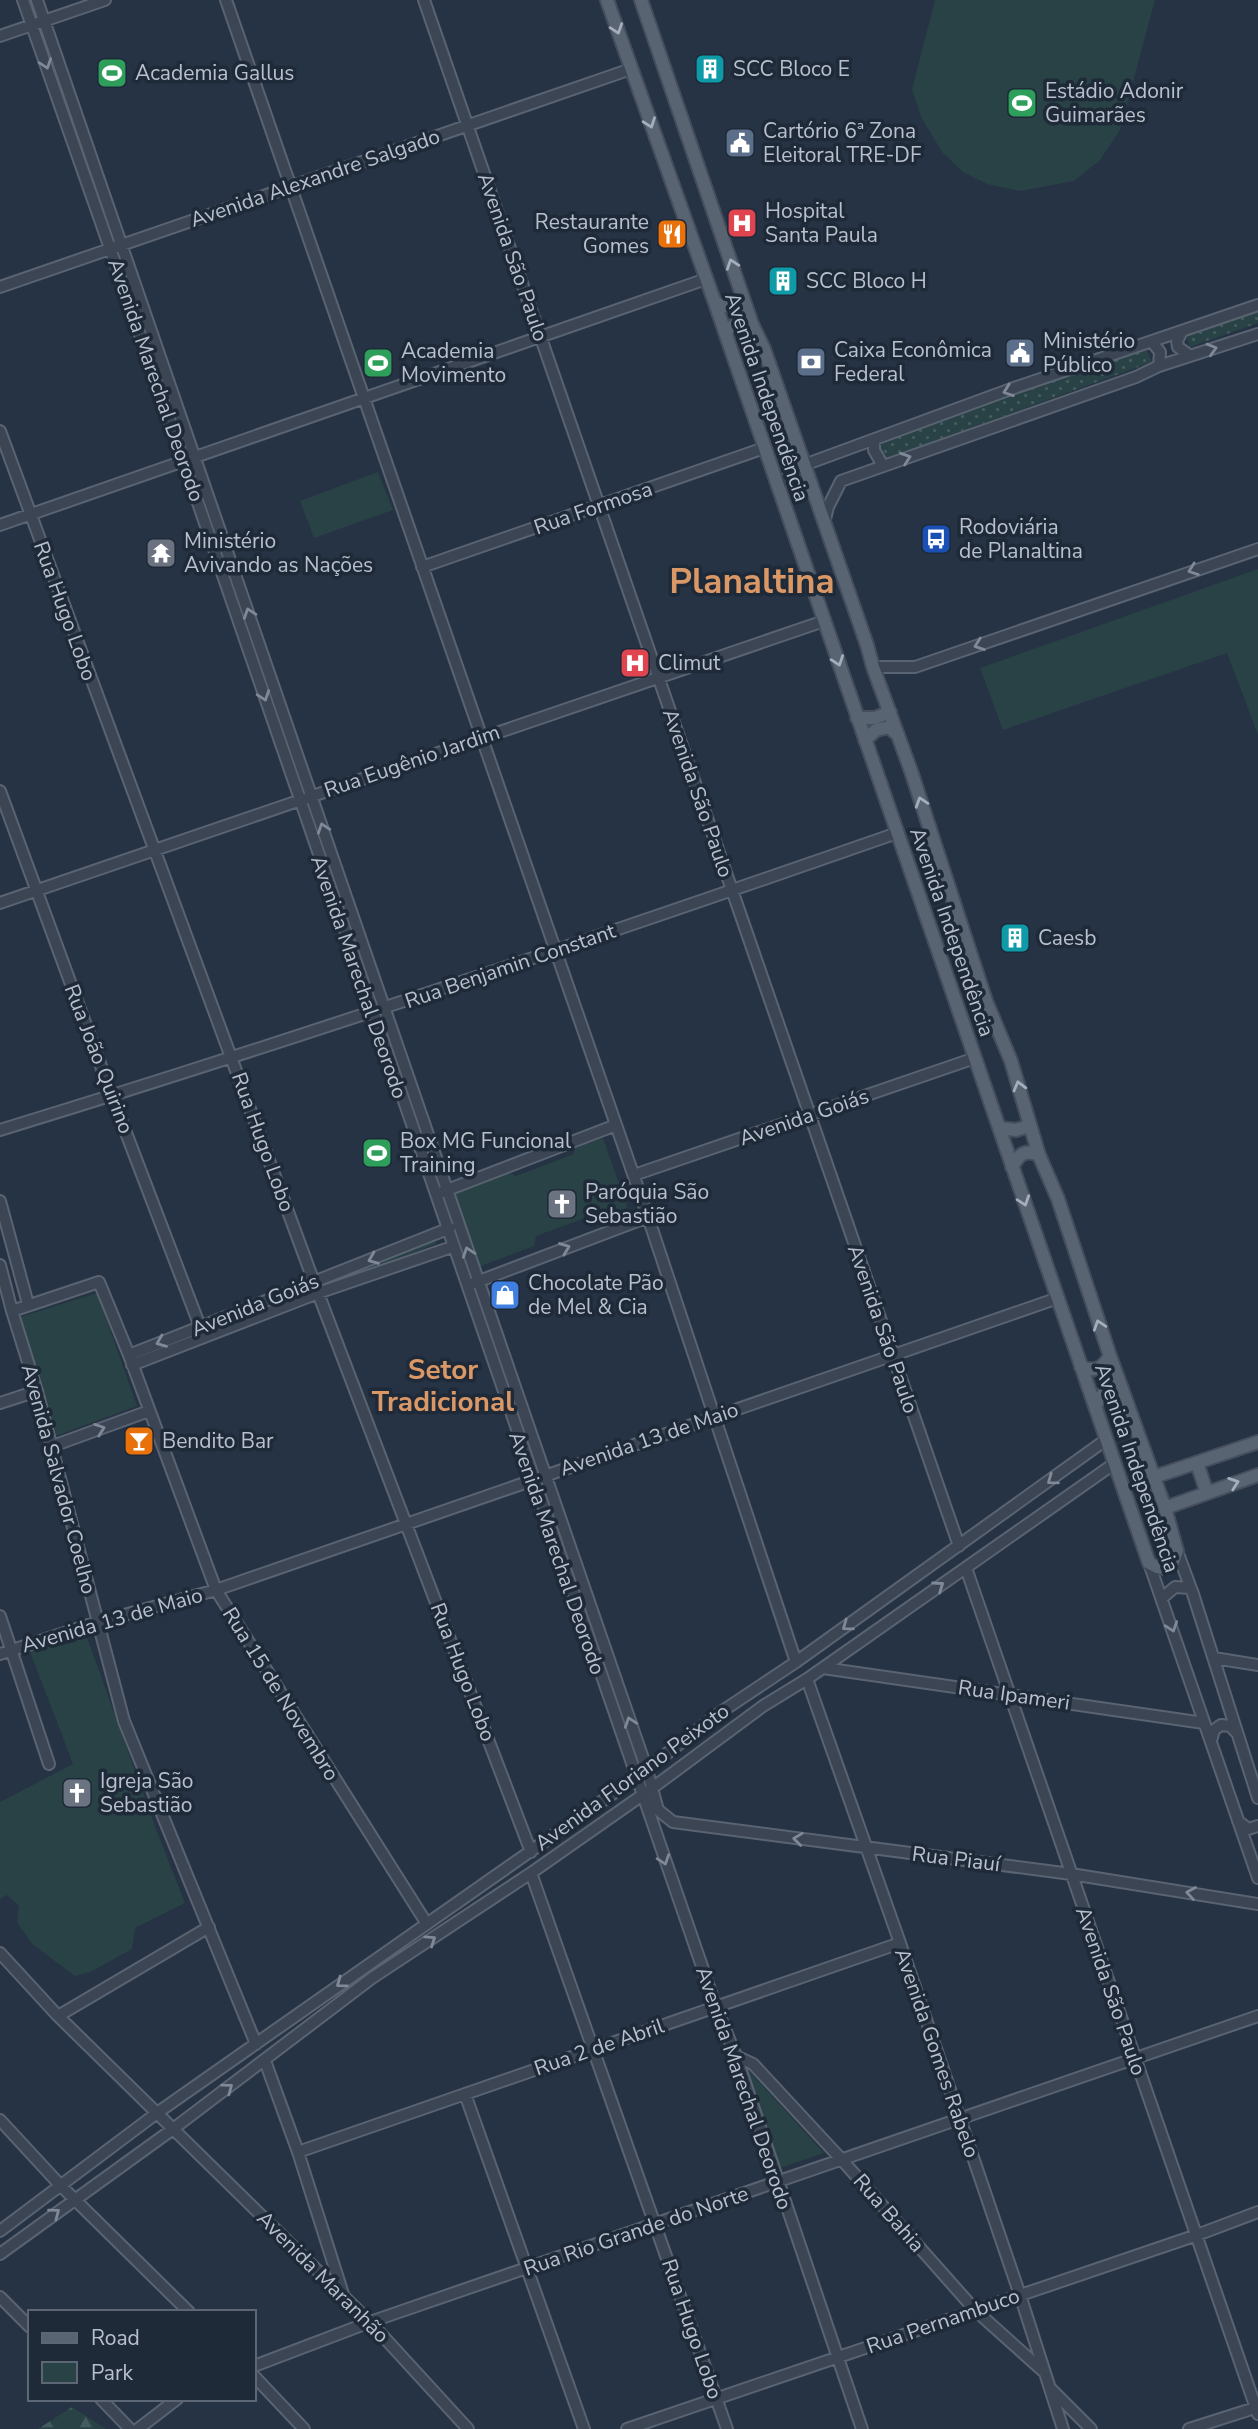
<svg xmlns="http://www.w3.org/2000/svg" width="1258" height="2429" font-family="'Nunito Sans',sans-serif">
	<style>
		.forest { fill: url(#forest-firs) }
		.park { fill: #284245 }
		.garden { fill: url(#garden-dots) }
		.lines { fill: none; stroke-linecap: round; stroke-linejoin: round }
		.minor-casing { stroke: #596371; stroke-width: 14 }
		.major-casing { stroke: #454e5d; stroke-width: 16 }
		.minor { stroke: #3b4554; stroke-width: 10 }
		.major { stroke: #596473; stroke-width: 12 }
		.oneway { stroke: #a5aebb }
		.oneway2 { stroke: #808997 }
		.labels { text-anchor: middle; stroke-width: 7; stroke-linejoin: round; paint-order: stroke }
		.poi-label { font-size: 21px; fill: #b8c0cd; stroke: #1f2a39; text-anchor: start }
		.street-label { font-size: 21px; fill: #b8c0cd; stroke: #1f2a39 }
		.district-label { font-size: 28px; font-weight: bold; fill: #da9867; stroke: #1f2a39 }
		.town-label { font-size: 35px; font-weight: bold; fill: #da9867; stroke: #1f2a39 }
	</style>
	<defs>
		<pattern id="forest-firs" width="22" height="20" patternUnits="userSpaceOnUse" patternTransform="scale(1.75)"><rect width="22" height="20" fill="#284245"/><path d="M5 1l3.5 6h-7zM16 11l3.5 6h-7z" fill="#455c5f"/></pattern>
		<pattern id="garden-dots" width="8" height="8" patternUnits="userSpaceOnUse" patternTransform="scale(1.75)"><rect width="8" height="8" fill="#284245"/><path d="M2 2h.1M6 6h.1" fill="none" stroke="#455c5f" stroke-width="1.8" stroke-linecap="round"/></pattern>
	</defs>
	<rect width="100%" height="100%" fill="#263344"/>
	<!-- forest -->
	<path class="forest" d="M72 2407 106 2429H38Z"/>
	<!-- park -->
	<path class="park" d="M935 0H1155L1120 130 1100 160 1074 181 1021 191 987 184 963 172 942 152 921 117 912 89Z
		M378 472 393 510 314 538 300 501Z
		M1258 569V735L1227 653 1003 730 980 668Z
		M603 1138 628 1209 602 1220 596 1214 536 1236 534 1246 478 1267 453 1193 508 1172 516 1176 574 1154 575 1148Z
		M435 1238 436 1244 324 1286 322 1282Z
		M97 1293 137 1406 53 1437 20 1317Z
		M85 1632 159 1837 185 1903 135 1928 132 1949 90 1972 75 1976 32 1944 17 1922 19 1906 7 1895 0 1899V1802L73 1764 29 1649Z
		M742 2071H749L824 2153 777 2169Z"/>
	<!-- garden -->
	<path class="garden" d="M1258 310V323L1190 347 1186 335Z
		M1146 348 1152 362 885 459 879 443Z"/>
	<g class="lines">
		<!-- minor casing -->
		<g class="minor-casing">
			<path id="minor" d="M23 0C259 667 480 1339 716 2007L736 2056 862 2429
				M37 0 647 1770 658 1810 673 1822 1071 1874 1258 1904
				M226 0 648 1217 796 1662
				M424 0 959 1546
				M0 36 105 0
				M0 287 631 69
				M1182 331 1177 341 1178 347 1189 355
				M1152 342 1160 352 1159 366
				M0 431 318 1293 531 1852
				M874 440V450L883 466
				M777 486 804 465 1011 389 1258 305
				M824 523 828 507 841 481 1136 377 1159 366 1258 334
				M0 525 706 279
				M422 567 764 448
				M873 667H915L1258 549
				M0 791 112 1096 204 1337
				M0 903 824 621
				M0 1130C301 1038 599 937 897 833
				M634 1175 975 1058
				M442 1192 616 1125
				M0 1201 28 1304
				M0 1265 12 1311 37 1391 124 1721 256 2044
				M474 1283 648 1217
				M12 1311 99 1282 129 1355 216 1590 427 1924
				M129 1355 450 1228
				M132 1365 318 1293 452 1247
				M0 1403 37 1391
				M50 1447 149 1411
				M1177 1551 1193 1594 1258 1798
				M1149 1563 1258 1878
				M966 1568 1258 2414
				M1162 1598 1175 1587 1190 1588
				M0 1616 49 1764
				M0 1654 98 1622 216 1590 1058 1298
				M1214 1658 1258 1665
				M823 1668 1204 1723
				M807 1679 900 1943 1020 2295 1063 2429
				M1211 1741 1214 1730 1221 1725 1230 1726 1237 1733
				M1238 1821 1248 1829 1258 1826
				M531 1873 727 2429
				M0 1953 58 2016 370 2322 468 2429
				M58 2016 209 1927
				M736 2056 753 2064 842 2160 975 2310 1043 2371
				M265 2061 298 2152 343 2294
				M465 2094 584 2429
				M0 2120 61 2186 189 2312
				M298 2152 900 1943
				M0 2231 157 2113 635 1778 721 1712 796 1662 1107 1439
				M0 2254 173 2129 372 1978 531 1873 651 1789 763 1706 807 1679 1115 1463
				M0 2297 30 2327
				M254 2366 370 2322 1258 2016
				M254 2376 304 2429
				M1051 2389 1091 2429
				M101 2399 130 2429
				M138 2429 177 2399
				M627 2429 1197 2235 1258 2212
				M1189 2429 1258 2407"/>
		</g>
		<!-- major casing -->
		<g class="major-casing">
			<path id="major" d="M607 0 715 303 1149 1563 1157 1567 1166 1568 1173 1562 1177 1551 1165 1508 1110 1356 1058 1199 1039 1155 1011 1061 986 1001 911 771 873 667 867 645 764 349 752 324 641 0
				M715 303 724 306 745 305
				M725 332 737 323 752 324
				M857 718H875L890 712
				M865 740 876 730 889 727 898 735
				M1000 1128 1016 1130 1029 1126
				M1012 1167C1019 1154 1025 1149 1039 1155
				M1081 1367C1096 1372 1102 1369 1110 1356
				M1096 1404 1106 1390 1110 1389 1124 1395
				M1197 1463 1207 1493
				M1154 1477 1258 1442
				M1165 1508 1258 1475"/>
		</g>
		<!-- minor -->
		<use href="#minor" class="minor"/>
		<!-- major -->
		<use href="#major" class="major"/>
	</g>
	<!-- one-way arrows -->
	<defs><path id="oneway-chevron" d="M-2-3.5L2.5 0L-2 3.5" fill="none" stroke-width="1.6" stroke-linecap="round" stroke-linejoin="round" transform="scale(1.75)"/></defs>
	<g class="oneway">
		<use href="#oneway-chevron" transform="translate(617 29) rotate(71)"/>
		<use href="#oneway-chevron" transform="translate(650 123) rotate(70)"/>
		<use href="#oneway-chevron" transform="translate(732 264) rotate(-109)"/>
		<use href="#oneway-chevron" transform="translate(838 661) rotate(71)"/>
		<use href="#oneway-chevron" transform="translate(921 802) rotate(-108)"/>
		<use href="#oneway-chevron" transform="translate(1019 1086) rotate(-105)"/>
		<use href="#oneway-chevron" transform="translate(1024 1201) rotate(71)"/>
		<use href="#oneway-chevron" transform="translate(1099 1325) rotate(-108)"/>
		<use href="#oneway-chevron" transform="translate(1234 1483) rotate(-19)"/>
	</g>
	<g class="oneway2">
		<use href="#oneway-chevron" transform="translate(46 64) rotate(71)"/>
		<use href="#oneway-chevron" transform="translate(1212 349) rotate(-16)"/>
		<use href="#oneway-chevron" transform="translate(1008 391) rotate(160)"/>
		<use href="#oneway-chevron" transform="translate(906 458) rotate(-19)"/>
		<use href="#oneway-chevron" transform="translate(1193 570) rotate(160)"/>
		<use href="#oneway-chevron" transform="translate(249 613) rotate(-109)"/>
		<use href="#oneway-chevron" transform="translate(979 645) rotate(161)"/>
		<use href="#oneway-chevron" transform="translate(264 696) rotate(71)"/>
		<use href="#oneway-chevron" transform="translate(323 828) rotate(-109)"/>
		<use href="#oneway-chevron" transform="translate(565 1248) rotate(-21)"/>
		<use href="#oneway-chevron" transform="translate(468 1252) rotate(-109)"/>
		<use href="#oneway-chevron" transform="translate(373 1259) rotate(158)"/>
		<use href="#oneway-chevron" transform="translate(161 1342) rotate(158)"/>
		<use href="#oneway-chevron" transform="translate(100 1429) rotate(-20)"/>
		<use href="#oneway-chevron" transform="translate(1052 1480) rotate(144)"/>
		<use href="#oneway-chevron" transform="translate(939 1586) rotate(-35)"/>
		<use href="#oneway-chevron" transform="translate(847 1626) rotate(144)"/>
		<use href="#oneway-chevron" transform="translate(1172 1627) rotate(71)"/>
		<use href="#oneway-chevron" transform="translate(630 1722) rotate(-109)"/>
		<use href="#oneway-chevron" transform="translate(798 1839) rotate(-173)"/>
		<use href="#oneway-chevron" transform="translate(664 1860) rotate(71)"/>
		<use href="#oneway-chevron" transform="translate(1191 1893) rotate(-171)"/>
		<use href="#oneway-chevron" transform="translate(431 1940) rotate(-34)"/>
		<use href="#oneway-chevron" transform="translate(341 1983) rotate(144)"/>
		<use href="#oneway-chevron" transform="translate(228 2088) rotate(-37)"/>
		<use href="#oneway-chevron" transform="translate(55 2213) rotate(-37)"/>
	</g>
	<!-- icons -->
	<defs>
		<g id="building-square" transform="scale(1.575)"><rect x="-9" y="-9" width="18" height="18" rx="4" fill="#0f9aa8" stroke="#1f2a39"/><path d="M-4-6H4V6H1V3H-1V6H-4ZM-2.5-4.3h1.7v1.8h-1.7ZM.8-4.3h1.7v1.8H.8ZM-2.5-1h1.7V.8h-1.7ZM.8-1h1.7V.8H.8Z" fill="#fff"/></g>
		<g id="stadium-square" transform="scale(1.575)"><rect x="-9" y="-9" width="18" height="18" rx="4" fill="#2e9e5b" stroke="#1f2a39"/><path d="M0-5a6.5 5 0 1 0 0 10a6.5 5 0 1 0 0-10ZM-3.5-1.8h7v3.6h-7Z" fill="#fff"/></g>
		<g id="civic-square" transform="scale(1.575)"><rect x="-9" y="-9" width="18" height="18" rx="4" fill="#5c6f8a" stroke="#1f2a39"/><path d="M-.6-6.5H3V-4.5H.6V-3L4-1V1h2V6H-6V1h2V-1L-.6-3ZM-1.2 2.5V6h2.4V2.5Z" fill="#fff"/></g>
		<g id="hospital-square" transform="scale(1.575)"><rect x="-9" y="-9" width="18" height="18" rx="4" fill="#e0444e" stroke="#1f2a39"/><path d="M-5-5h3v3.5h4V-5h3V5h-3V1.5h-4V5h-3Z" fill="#fff"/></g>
		<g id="restaurant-square" transform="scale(1.575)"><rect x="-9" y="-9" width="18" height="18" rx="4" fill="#e8710a" stroke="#1f2a39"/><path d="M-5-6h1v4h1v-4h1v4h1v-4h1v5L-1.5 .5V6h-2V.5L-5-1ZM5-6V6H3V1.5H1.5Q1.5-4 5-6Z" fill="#fff"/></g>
		<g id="bank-square" transform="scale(1.575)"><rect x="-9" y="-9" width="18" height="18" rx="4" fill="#5c6f8a" stroke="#1f2a39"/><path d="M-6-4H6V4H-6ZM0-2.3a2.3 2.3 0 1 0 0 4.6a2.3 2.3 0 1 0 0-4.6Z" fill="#fff"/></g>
		<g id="bus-square" transform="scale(1.575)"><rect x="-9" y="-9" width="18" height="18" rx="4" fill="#1a4fb4" stroke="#1f2a39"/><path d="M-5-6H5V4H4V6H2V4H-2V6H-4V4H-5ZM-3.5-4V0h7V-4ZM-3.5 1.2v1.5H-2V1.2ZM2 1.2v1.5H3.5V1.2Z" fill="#fff"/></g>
		<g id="temple-square" transform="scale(1.575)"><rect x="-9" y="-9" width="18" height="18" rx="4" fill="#6b7280" stroke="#1f2a39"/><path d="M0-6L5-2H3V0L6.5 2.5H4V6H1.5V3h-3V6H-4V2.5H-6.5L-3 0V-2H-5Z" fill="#fff"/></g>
		<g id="church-square" transform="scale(1.575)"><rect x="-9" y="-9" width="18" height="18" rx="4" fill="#6b7280" stroke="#1f2a39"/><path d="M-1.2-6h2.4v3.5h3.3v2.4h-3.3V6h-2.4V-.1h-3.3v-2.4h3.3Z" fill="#fff"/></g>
		<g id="shop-square" transform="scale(1.575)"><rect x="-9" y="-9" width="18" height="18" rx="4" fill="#3f7fe0" stroke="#1f2a39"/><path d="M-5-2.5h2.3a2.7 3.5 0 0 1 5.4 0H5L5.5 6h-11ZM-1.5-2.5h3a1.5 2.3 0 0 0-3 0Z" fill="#fff"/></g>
		<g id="bar-square" transform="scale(1.575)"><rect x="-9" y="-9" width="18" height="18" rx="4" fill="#e8710a" stroke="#1f2a39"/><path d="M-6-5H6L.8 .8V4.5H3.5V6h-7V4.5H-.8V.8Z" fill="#fff"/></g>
	</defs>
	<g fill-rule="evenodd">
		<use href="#building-square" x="710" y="69"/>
		<use href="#stadium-square" x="112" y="73"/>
		<use href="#stadium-square" x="1022" y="103"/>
		<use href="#civic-square" x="740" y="143"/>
		<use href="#hospital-square" x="742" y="223"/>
		<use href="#restaurant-square" x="672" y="234"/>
		<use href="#building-square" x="783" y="281"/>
		<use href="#civic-square" x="1020" y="353"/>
		<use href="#bank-square" x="811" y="362"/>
		<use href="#stadium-square" x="378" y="363"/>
		<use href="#bus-square" x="936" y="539"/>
		<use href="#temple-square" x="161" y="553"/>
		<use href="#hospital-square" x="635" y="663"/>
		<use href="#building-square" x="1015" y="938"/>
		<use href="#stadium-square" x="377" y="1153"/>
		<use href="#church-square" x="562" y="1204"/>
		<use href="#shop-square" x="505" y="1295"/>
		<use href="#bar-square" x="139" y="1441"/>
		<use href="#church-square" x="77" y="1793"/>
	</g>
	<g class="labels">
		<!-- poi labels -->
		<g class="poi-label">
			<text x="733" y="76">SCC Bloco E</text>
			<text x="135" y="80">Academia Gallus</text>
			<text x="1045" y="98">Estádio Adonir<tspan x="1045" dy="24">Guimarães</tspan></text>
			<text x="763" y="138">Cartório 6ª Zona<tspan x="763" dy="24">Eleitoral TRE-DF</tspan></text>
			<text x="765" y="218">Hospital<tspan x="765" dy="24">Santa Paula</tspan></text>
			<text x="649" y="229" text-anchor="end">Restaurante<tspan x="649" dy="24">Gomes</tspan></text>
			<text x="806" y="288">SCC Bloco H</text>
			<text x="1043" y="348">Ministério<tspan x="1043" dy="24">Público</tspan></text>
			<text x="834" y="357">Caixa Econômica<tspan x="834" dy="24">Federal</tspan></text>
			<text x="401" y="358">Academia<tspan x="401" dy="24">Movimento</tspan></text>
			<text x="959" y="534">Rodoviária<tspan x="959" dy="24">de Planaltina</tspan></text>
			<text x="184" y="548">Ministério<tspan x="184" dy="24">Avivando as Nações</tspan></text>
			<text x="658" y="670">Climut</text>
			<text x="1038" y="945">Caesb</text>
			<text x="400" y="1148">Box MG Funcional<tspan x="400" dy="24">Training</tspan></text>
			<text x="585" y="1199">Paróquia São<tspan x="585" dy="24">Sebastião</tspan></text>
			<text x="528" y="1290">Chocolate Pão<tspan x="528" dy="24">de Mel &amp; Cia</tspan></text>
			<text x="162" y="1448">Bendito Bar</text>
			<text x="100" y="1788">Igreja São<tspan x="100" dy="24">Sebastião</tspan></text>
		</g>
		<!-- street labels -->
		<g class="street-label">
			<text transform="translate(315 178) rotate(-19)" y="7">Avenida Alexandre Salgado</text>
			<text transform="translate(513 257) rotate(71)" y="7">Avenida São Paulo</text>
			<text transform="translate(156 380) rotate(71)" y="7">Avenida Marechal Deorodo</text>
			<text transform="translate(767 397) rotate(71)" y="7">Avenida Independência</text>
			<text transform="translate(593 508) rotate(-19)" y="7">Rua Formosa</text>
			<text transform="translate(65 611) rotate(70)" y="7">Rua Hugo Lobo</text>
			<text transform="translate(412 761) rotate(-19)" y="7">Rua Eugênio Jardim</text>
			<text transform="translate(698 793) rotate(71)" y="7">Avenida São Paulo</text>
			<text transform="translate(952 932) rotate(71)" y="7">Avenida Independência</text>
			<text transform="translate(510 966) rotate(-19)" y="7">Rua Benjamin Constant</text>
			<text transform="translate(359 977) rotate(71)" y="7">Avenida Marechal Deorodo</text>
			<text transform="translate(99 1059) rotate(69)" y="7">Rua João Quirino</text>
			<text transform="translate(804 1117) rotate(-19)" y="7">Avenida Goiás</text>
			<text transform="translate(263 1142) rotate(70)" y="7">Rua Hugo Lobo</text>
			<text transform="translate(255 1305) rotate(-22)" y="7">Avenida Goiás</text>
			<text transform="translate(883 1329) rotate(71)" y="7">Avenida São Paulo</text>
			<text transform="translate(649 1439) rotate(-19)" y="7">Avenida 13 de Maio</text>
			<text transform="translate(1137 1468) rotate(71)" y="7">Avenida Independência</text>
			<text transform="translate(59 1479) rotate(75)" y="7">Avenida Salvador Coelho</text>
			<text transform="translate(557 1553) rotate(71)" y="7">Avenida Marechal Deorodo</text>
			<text transform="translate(112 1620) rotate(-16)" y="7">Avenida 13 de Maio</text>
			<text transform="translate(463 1672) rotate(69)" y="7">Rua Hugo Lobo</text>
			<text transform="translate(281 1694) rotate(58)" y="7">Rua 15 de Novembro</text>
			<text transform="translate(1014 1695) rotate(8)" y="7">Rua Ipameri</text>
			<text transform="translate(632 1777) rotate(-36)" y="7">Avenida Floriano Peixoto</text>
			<text transform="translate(956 1859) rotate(7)" y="7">Rua Piauí</text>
			<text transform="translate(1111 1991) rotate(71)" y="7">Avenida São Paulo</text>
			<text transform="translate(599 2047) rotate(-19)" y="7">Rua 2 de Abril</text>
			<text transform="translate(937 2053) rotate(71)" y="7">Avenida Gomes Rabelo</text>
			<text transform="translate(744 2088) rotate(71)" y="7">Avenida Marechal Deorodo</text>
			<text transform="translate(889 2213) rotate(49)" y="7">Rua Bahia</text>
			<text transform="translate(636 2231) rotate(-19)" y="7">Rua Rio Grande do Norte</text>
			<text transform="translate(323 2277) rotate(45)" y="7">Avenida Maranhão</text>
			<text transform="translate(943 2321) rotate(-19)" y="7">Rua Pernambuco</text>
			<text transform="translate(692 2329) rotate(71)" y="7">Rua Hugo Lobo</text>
		</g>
		<!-- district labels -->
		<g class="district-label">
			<text x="443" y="1379">Setor<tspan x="443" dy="32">Tradicional</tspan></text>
		</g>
		<!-- town labels -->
		<g class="town-label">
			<text x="752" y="593">Planaltina</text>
		</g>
	</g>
	<!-- legend -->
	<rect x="28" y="2310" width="228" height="91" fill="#1f2a39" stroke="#5c6674" stroke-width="2"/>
	<rect x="42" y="2333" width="35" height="10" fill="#596473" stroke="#5c6674" stroke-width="2"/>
	<text x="91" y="2345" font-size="21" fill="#b8c0cd">Road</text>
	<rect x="42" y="2362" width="35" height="21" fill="#284245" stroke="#5c6674" stroke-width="2"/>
	<text x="91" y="2380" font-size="21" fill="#b8c0cd">Park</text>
</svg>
